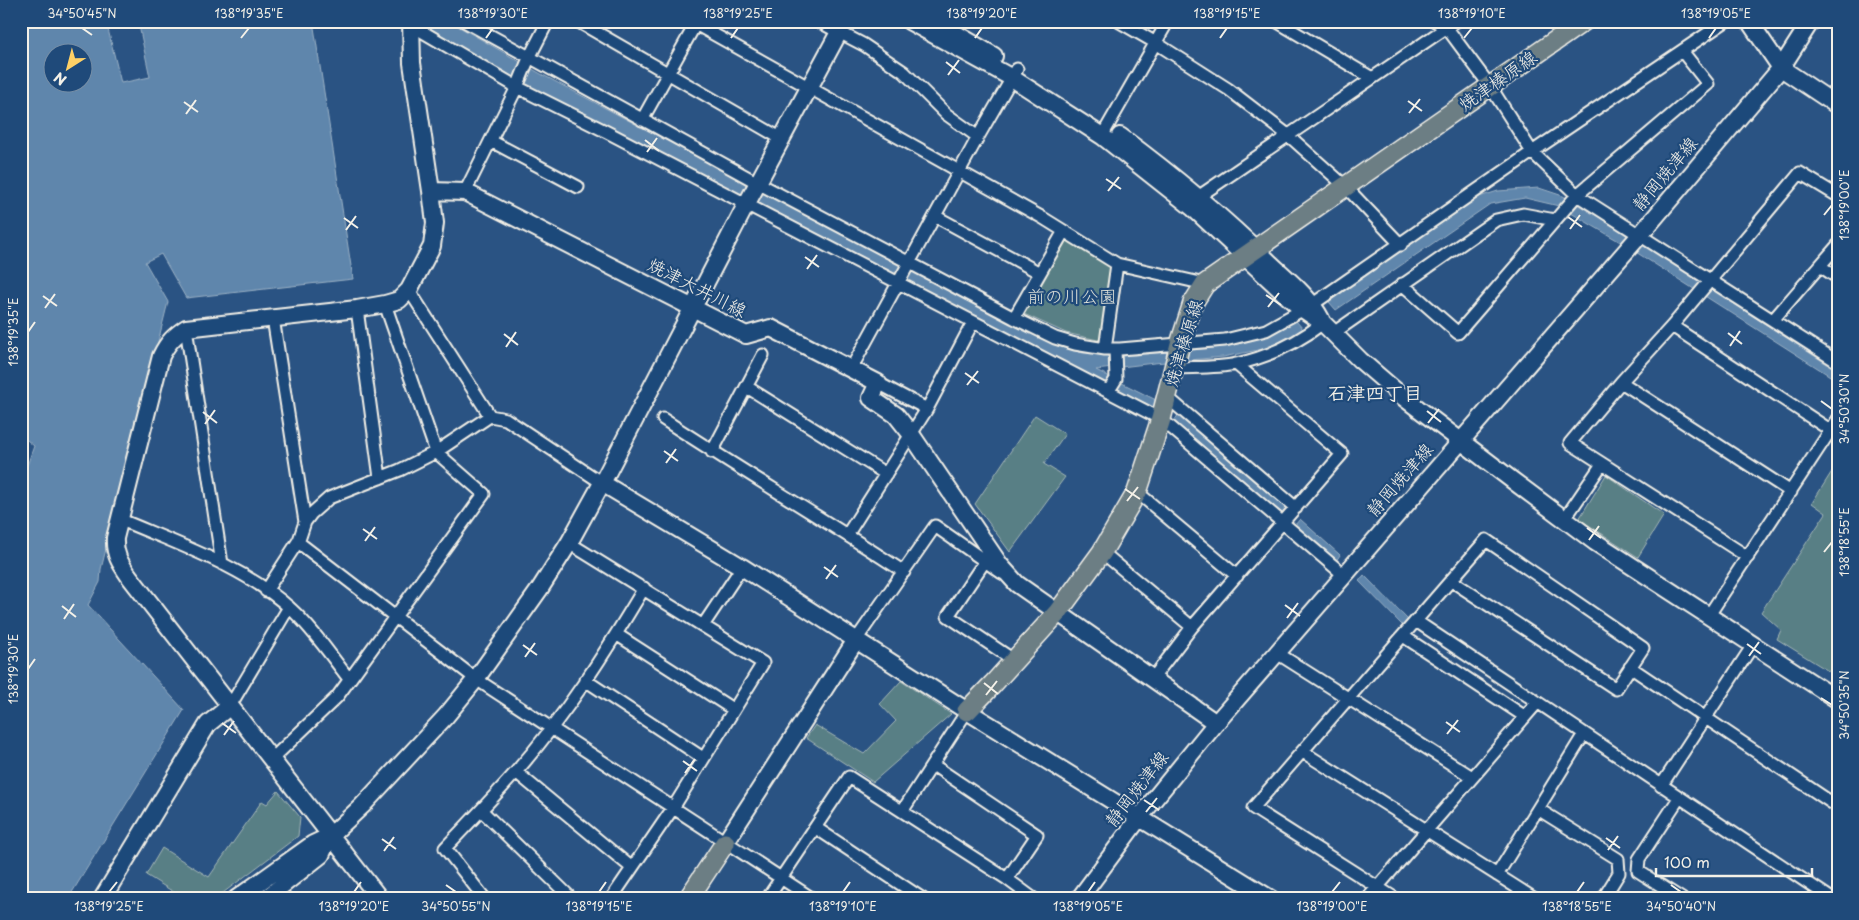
<svg xmlns="http://www.w3.org/2000/svg" width="1859" height="920" font-family="'Playpen Sans','Klee One',sans-serif">
	<style>
		.green { fill: #597f85; stroke: #a6b8b6 }
		.water { fill: #5f86ac; stroke: #9bb1c4; fill-rule: evenodd }
		.lines { fill: none; stroke-linecap: round; stroke-linejoin: round }
		.street-casing { stroke: #f4f1e8; stroke-width: 15 }
		.secondary-casing { stroke: #f4f1e8; stroke-width: 20 }
		.primary-casing { stroke: #f4f1e8; stroke-width: 22 }
		.street { stroke: #1f4a7a; stroke-width: 11 }
		.secondary { stroke: #1f4a7a; stroke-width: 16 }
		.primary { stroke: #6c7e84; stroke-width: 19 }
		.ticks { fill: none; stroke: #f4f1e8; stroke-width: 2 }
		.labels { text-anchor: middle; stroke-width: 4.5; stroke-linejoin: round; paint-order: stroke }
		.street-label { font-size: 18px; fill: #f4f1e8; stroke: #1f4a7a }
		.park-label { font-size: 18px; fill: #dde0d9; stroke: #1f4a7a }
		.neighbourhood-label { font-size: 19px; font-weight: bold; fill: #f4f1e8; stroke: #1f4a7a }
		.neatline { fill: none; stroke: #f4f1e8; stroke-width: 2 }
		.ticks-label { font-size: 12px; text-anchor: middle; fill: #f4f1e8 }
	</style>
	<rect width="100%" height="100%" fill="#2a5383"/>
	<filter id="ink" filterUnits="userSpaceOnUse"><feTurbulence type="fractalNoise" baseFrequency=".02" numOctaves="2"/><feDisplacementMap in="SourceGraphic" scale="10" xChannelSelector="R" yChannelSelector="G"/><feConvolveMatrix kernelMatrix="1 2 1 2 8 2 1 2 1" color-interpolation-filters="sRGB"/></filter>
	<g filter="url(#ink)">
		<!-- green -->
		<path class="green" d="M1064 240H1069L1113 267 1102 337 1098 340 1066 333 1024 314V309Z
			M1035 415 1065 434 1044 464 1065 477 1010 552 975 504Z
			M1838 462V677L1777 639 1781 630 1761 612 1826 513 1812 503Z
			M1606 475 1664 515 1638 557 1579 519Z
			M901 681 951 714 873 782 806 738 815 725 864 754 896 721 880 704Z
			M278 791 300 817 298 836 215 899H185L146 875 162 848 209 877 262 801 267 804Z"/>
		<!-- water -->
		<path class="water" d="M21 21H106L121 83 150 77 138 21H313L353 279 186 298 161 254 145 262 168 302 101 569 100 582 88 605 184 710 68 899H21V482L34 446 21 435ZM52 52H82V82H52Z
			M415 21H449L541 74 918 274 1062 347 1083 353 1134 355 1215 348 1260 337 1296 321 1303 329 1302 333 1268 348 1223 357 1154 363 1096 370 1158 401 1153 407 922 292 771 210 532 88Z
			M1539 188 1563 196C1657 250 1746 313 1838 371V381L1617 240 1559 206 1525 198 1490 204 1336 310 1329 302 1331 298 1347 288 1395 252 1479 197 1498 191Z
			M1179 414 1286 508 1282 513 1174 421Z
			M1300 519 1340 555 1336 561 1295 525Z
			M1364 575 1409 621 1403 626 1359 581Z"/>
		<g class="lines">
			<!-- street casing -->
			<g class="street-casing">
				<path id="street" d="M464 21 758 183 1014 318 1055 338 1075 344 1105 349H1120L1225 340 1266 330 1313 304 1532 152 1726 21
					M577 21 782 139
					M690 21 1043 218 1117 264 1205 284
					M818 21 864 45 904 72 946 114 978 137
					M1118 21 1156 43 1228 89 1288 135 1345 186 1401 245
					M1276 21 1372 78
					M1435 21 1447 28 1490 86 1532 152 1577 195 1838 362
					M411 25 517 87 607 132 1161 419 1344 575
					M642 120 695 25
					M1102 136 1168 21
					M491 141 578 187
					M465 192 517 87 529 58 548 21
					M1198 197 1456 21
					M935 216 1040 273
					M1820 266 1838 278
					M1402 284 1458 333 1577 195 1708 84 1682 51
					M357 309 380 478
					M273 318 305 522
					M1014 318 1064 231
					M1773 320 1838 245
					M1672 326 1830 430
					M186 328 222 564
					M1332 334 1496 220 1523 214 1555 220
					M1105 349 1117 264
					M1175 368C1194 367 1218 368 1236 364 1269 357 1297 343 1323 323
					M851 369 978 137 1017 69
					M1621 382 1791 492
					M878 383 927 409
					M747 387 886 474
					M1108 392 1116 379 1115 349
					M1167 397 1296 508
					M490 416 506 419 602 483
					M663 419C742 471 824 519 904 572
					M712 452 763 355
					M1137 492 1237 576
					M119 519C177 544 244 566 291 609 313 629 331 656 349 679
					M1564 520 1602 464
					M847 535 927 409 973 322
					M298 542 476 679 813 899
					M569 543 763 663 673 808 611 899
					M1102 552 1192 627
					M1748 557 1570 443 1621 382 1672 326 1800 173 1838 196
					M985 561 948 616 1015 661
					M266 591 299 540 305 522 311 514 329 498 400 470 436 452 490 416 409 290
					M1709 615 1838 419
					M1416 621 1832 899
					M704 624 742 567
					M616 634 734 710
					M1403 636 1524 716
					M856 640 935 526 1002 573
					M1277 653 1472 777
					M1630 667 1838 807
					M1153 678 1192 627 1342 454 1236 364
					M585 680 703 758
					M230 706 289 607
					M1303 752 1535 899
					M272 759 337 697 484 494 436 452 385 304
					M933 765 1037 835 1007 879
					M516 772 632 868
					M1661 786 1753 645
					M1679 798 1639 859 1638 871 1682 899
					M1538 809 1618 859 1619 873 1603 899
					M481 810 572 899
					M903 810 967 711
					M816 828 923 899
					M1497 875 1584 734
					M485 899 445 848C469 823 493 798 515 773 565 716 606 652 644 588
					M767 899 849 777 1007 879 1034 899
					M1367 899 1537 703
					M1396 899 1253 808 1486 540 1643 648 1616 689 1452 581"/>
			</g>
			<!-- secondary casing -->
			<g class="secondary-casing">
				<path id="secondary" d="M411 21 412 63 431 191 465 192 746 335 771 328 878 383 871 398 896 415 911 434 1000 565 1017 584 1216 723
					M909 21 1012 78 1102 136 1193 208 1298 306 1323 323 1360 360 1403 397 1512 480 1595 542 1838 700
					M934 21 994 56
					M1749 21 1781 68 1838 106
					M1120 136C1173 175 1223 217 1270 263 1288 280 1309 296 1321 319
					M602 483 742 567 967 711 1271 899
					M230 706 380 899
					M725 843 856 640
					M102 899 208 724 230 706 129 576C120 563 114 554 115 538L161 356C168 342 174 336 186 328L357 309 385 304 399 300 409 290 432 246 435 223 431 191
					M236 899 313 844 330 836 362 806 446 716 476 679 539 590 569 543 602 483 746 205 845 21
					M265 899 321 855 330 836
					M1079 899 1139 818 1216 723 1640 235 1781 68 1811 21"/>
			</g>
			<!-- primary casing -->
			<g class="primary-casing">
				<path id="primary" d="M967 711 993 684 1058 612 1102 552 1137 492 1161 419 1180 344 1193 303 1205 284 1584 21
					M688 899 725 843"/>
			</g>
			<!-- street -->
			<use href="#street" class="street"/>
			<!-- secondary -->
			<use href="#secondary" class="secondary"/>
			<!-- primary -->
			<use href="#primary" class="primary"/>
		</g>
	</g>
	<!-- ticks -->
	<path class="ticks" d="M82 28 92 35M241 38 249 28M486 38 493 28M731 38 738 28M975 38 982 28M1220 38 1227 28M1464 38 1472 28M1709 38 1716 28M946 62 960 73M948 75 959 60M1408 101 1422 111M184 102 198 112M1409 113 1420 99M186 114 196 100M645 140 659 151M647 152 657 138M1106 179 1121 189M1108 191 1119 177M1824 215 1832 205M1568 217 1582 227M344 218 358 228M1570 229 1580 215M346 230 356 216M805 257 819 267M807 269 817 255M1266 295 1281 305M43 296 57 306M1268 307 1279 293M45 308 55 294M28 332 35 322M1728 333 1742 344M504 334 518 345M1730 346 1740 331M506 347 516 332M965 373 979 383M967 385 978 371M1821 401 1832 409M1427 411 1441 422M203 412 217 423M1428 423 1439 409M205 424 215 410M664 451 678 461M666 463 676 449M1125 489 1140 499M1127 501 1138 487M1587 528 1601 538M363 529 377 539M1589 540 1599 526M365 541 375 527M1824 552 1832 542M824 567 838 577M826 579 836 565M1285 605 1300 616M62 606 76 617M1287 618 1298 603M64 619 74 604M1747 644 1761 654M523 645 537 655M1749 656 1759 642M525 657 535 643M28 669 35 659M984 683 998 694M986 695 997 681M1821 698 1832 705M1446 722 1460 732M222 723 236 733M1447 734 1458 720M224 735 234 721M683 761 697 771M685 773 695 759M1144 800 1159 810M1146 812 1157 798M1606 838 1620 848M382 839 396 849M1608 850 1618 836M384 851 394 837M446 885 456 892M1671 885 1681 892M109 892 117 882M354 892 361 882M599 892 606 882M843 892 850 882M1088 892 1095 882M1332 892 1340 882M1577 892 1584 882"/>
	<g class="labels">
		<!-- street labels -->
		<g class="street-label">
			<text transform="translate(1498 81) rotate(-35)" y="6">焼津榛原線</text>
			<text transform="translate(1665 174) rotate(-50)" y="6">静岡焼津線</text>
			<text transform="translate(697 288) rotate(27)" y="6">焼津大井川線</text>
			<text transform="translate(1184 343) rotate(-73)" y="6">焼津榛原線</text>
			<text transform="translate(1400 480) rotate(-49)" y="6">静岡焼津線</text>
			<text transform="translate(1137 789) rotate(-52)" y="6">静岡焼津線</text>
		</g>
		<!-- park labels -->
		<g class="park-label">
			<text x="1072" y="303">前の川公園</text>
		</g>
		<!-- neighbourhood labels -->
		<g class="neighbourhood-label">
			<text x="1375" y="400">石津四丁目</text>
		</g>
	</g>
	<!-- margin -->
	<rect width="1859" height="920" fill="none" stroke="#1f4a7a" stroke-width="55"/>
	<!-- north arrow -->
	<g transform="translate(68 68) rotate(216)"><circle r="24" fill="#1f4a7a" stroke="#748da6"/>
	<path d="M0-4L9 19L0 12L-9 19Z" fill="#ffd166"/>
	<text y="-8" font-size="14" font-weight="bold" text-anchor="middle" fill="#f4f1e8">N</text>
	</g>
	<!-- scale -->
	<path d="M1656 868v8h156v-8" fill="none" stroke="#f4f1e8" stroke-width="2.5"/>
	<text x="1664" y="868" font-size="15" fill="#f4f1e8" stroke="#1f4a7a" stroke-width="4" paint-order="stroke">100 m</text>
	<rect x="28" y="28" width="1804" height="864" class="neatline"/>
	<g class="ticks-label">
		<text x="82" y="18">34°50'45"N</text>
		<text x="249" y="18">138°19'35"E</text>
		<text x="493" y="18">138°19'30"E</text>
		<text x="738" y="18">138°19'25"E</text>
		<text x="982" y="18">138°19'20"E</text>
		<text x="1227" y="18">138°19'15"E</text>
		<text x="1472" y="18">138°19'10"E</text>
		<text x="1716" y="18">138°19'05"E</text>
		<text transform="translate(1845 205) rotate(-90)" y="4">138°19'00"E</text>
		<text transform="translate(14 332) rotate(-90)" y="4">138°19'35"E</text>
		<text transform="translate(1845 409) rotate(-90)" y="4">34°50'30"N</text>
		<text transform="translate(1845 542) rotate(-90)" y="4">138°18'55"E</text>
		<text transform="translate(14 669) rotate(-90)" y="4">138°19'30"E</text>
		<text transform="translate(1845 705) rotate(-90)" y="4">34°50'35"N</text>
		<text x="109" y="911">138°19'25"E</text>
		<text x="354" y="911">138°19'20"E</text>
		<text x="456" y="911">34°50'55"N</text>
		<text x="599" y="911">138°19'15"E</text>
		<text x="843" y="911">138°19'10"E</text>
		<text x="1088" y="911">138°19'05"E</text>
		<text x="1332" y="911">138°19'00"E</text>
		<text x="1577" y="911">138°18'55"E</text>
		<text x="1681" y="911">34°50'40"N</text>
	</g>
</svg>
